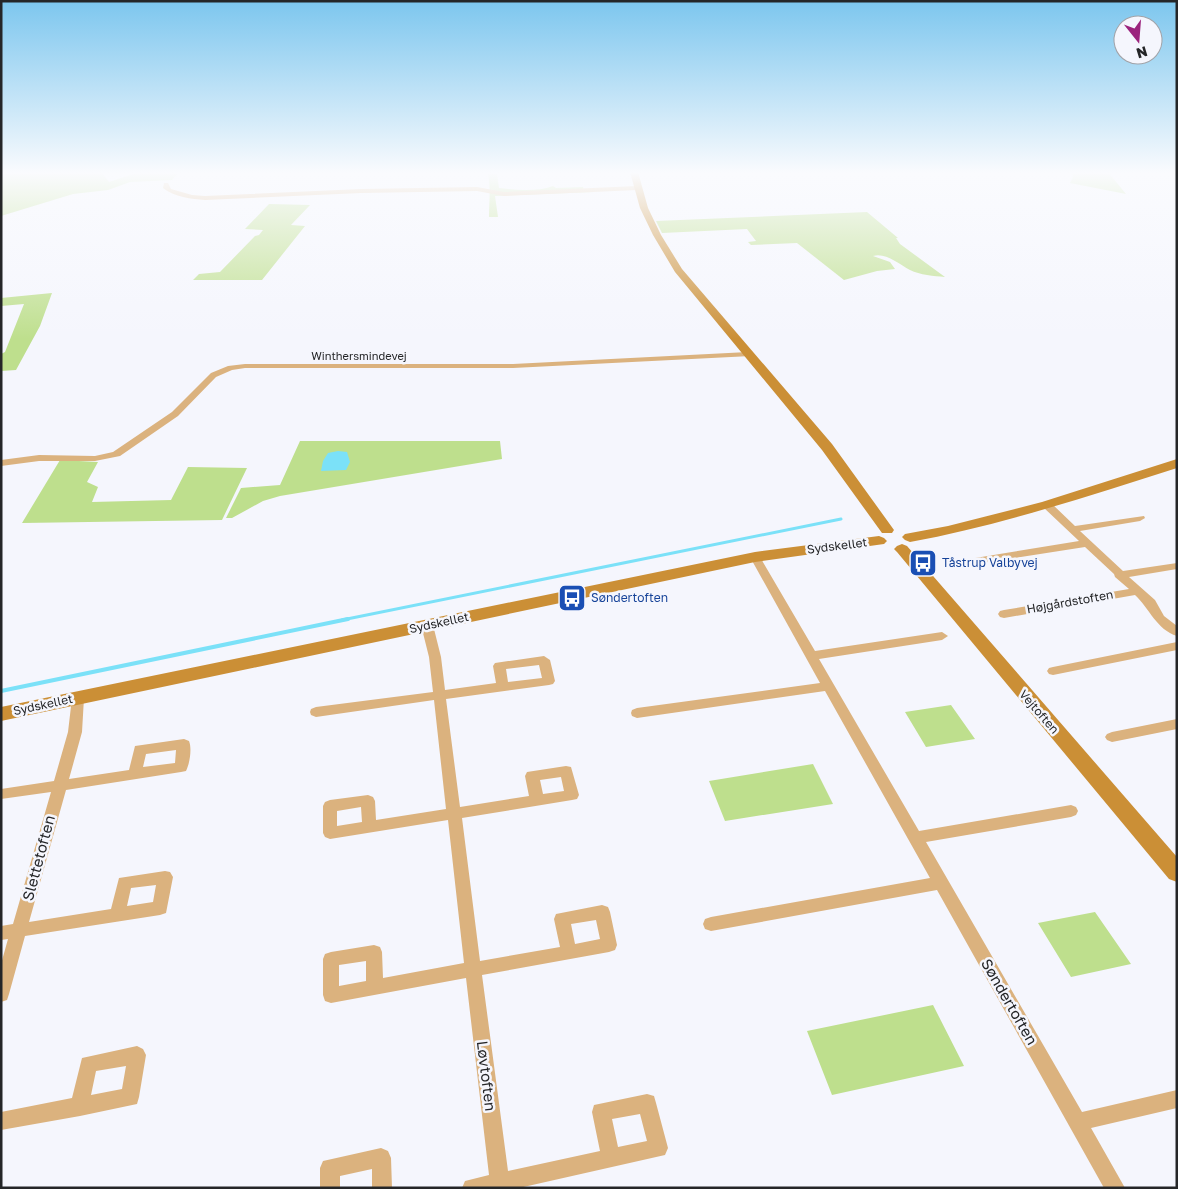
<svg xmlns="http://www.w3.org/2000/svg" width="1178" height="1189" font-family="'Golos Text',sans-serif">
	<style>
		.green { fill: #bedf8d }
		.water { fill: #7be1f8 }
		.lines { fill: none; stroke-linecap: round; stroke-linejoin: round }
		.stream-far1 { stroke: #7be1f8; stroke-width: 3 }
		.stream { stroke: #7be1f8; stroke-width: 4 }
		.street { fill: #dbb27e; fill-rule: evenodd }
		.secondary { fill: #cb8f36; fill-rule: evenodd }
		.labels { text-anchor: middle; stroke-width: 5; stroke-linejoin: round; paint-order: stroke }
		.far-street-label { font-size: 11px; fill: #252628; stroke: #f5f6fd }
		.street-label { font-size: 12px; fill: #252628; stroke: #f5f6fd }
		.transit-label { font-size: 12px; fill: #164399; stroke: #f5f6fd; text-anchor: start }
		.near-street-label { font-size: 15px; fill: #252628; stroke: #f5f6fd }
	</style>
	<rect width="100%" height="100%" fill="#f5f6fd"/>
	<!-- green -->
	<path class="green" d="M1 172H101L109 182 139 172H179L172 180 130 182 108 190 73 194 1 216Z
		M1072 172H1108L1126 194 1070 183 1073 177Z
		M488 174H497L499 188C516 190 537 192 553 186L556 188 583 187 584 190 594 192 495 196 498 217H489C489 202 491 189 488 174Z
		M269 204 310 205 291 225 305 226 262 280H193L199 274 220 272 255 236 259 235 263 230 245 229Z
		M867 212 898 238H896L900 244 945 277C934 276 920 275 910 270 899 264 885 252 873 256L890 262 895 269 877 271 844 280 797 243 751 245 748 242 756 241 747 229 662 233 656 221Z
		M52 293 40 326 16 370 1 371V354L5 352 24 304 1 306V298Z
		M300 441H500L502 459 280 496 263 501 232 518H226L241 488 280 485Z
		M60 460 98 462 87 482 98 487 92 502 171 500 188 467 247 468 222 520 22 523Z
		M951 705 975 739 926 747 905 712Z
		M813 764 833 804 725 821 709 781Z
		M1095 912 1131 964 1071 977 1038 923Z
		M933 1005 964 1066 832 1095 807 1031Z"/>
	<!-- water -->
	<path class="water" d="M338 451 347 452 350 462 346 470 321 471 323 461 328 453Z"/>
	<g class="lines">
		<!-- stream-far1 -->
		<path class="stream-far1" d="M342 620 841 519"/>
		<!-- stream -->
		<path class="stream" d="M1 691 348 619"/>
		<!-- street -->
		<path class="street" d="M164 183H168L171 189 192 195 205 196 361 189 477 187 504 192 637 186 640 188 637 190 504 196 477 191 361 193 205 200C192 199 174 197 163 188Z
			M748 352H751V356L513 368H245L232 370 216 377 178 416 120 456 95 461H39L1 466V460L39 455 95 456 113 452 172 412 211 373 228 366 245 364H513Z
			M1047 502 1051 503 1075 526 1144 516 1145 518 1140 521 1080 531 1123 571 1177 563V569L1129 577 1155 600 1164 616 1177 626V636C1157 630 1149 608 1135 595L1004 618 1000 617 998 614 1000 611 1004 610 1129 589 1115 577 1114 574 1085 547 963 566 959 565 958 563 959 561 963 560 1079 541 1043 507 1042 505Z
			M755 554 760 557 815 651 942 632 948 636 942 640 819 659 919 831 1071 805 1076 807 1078 811 1076 815 1071 817 926 842 1082 1112 1177 1090V1108L1091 1128 1125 1188H1104L937 890 711 931 705 929 703 924 705 919 711 917 930 878 825 691 637 718 632 716 631 713 632 710 637 708 820 683 750 557Z
			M427 621 433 625 441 657 445 690 496 683 493 666 495 663 544 656 550 660 555 681 553 684 549 685 446 699 460 807 529 796 525 776 527 772 566 766 571 767 579 795 577 799 572 800 462 818 480 961 560 947 554 919 556 914 602 905 608 907 610 912 617 945 615 950 609 952 482 975 508 1171 600 1151 592 1112 594 1105 647 1094 654 1096 656 1103 668 1148 665 1155 519 1188H462L465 1181 489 1175 466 978 331 1003 325 1001 323 995V959L325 954 331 952 374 945 380 947 382 952 383 978 464 963 448 820 330 839 325 837 323 833V806L325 802 330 800 368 795 373 797 375 801 376 820 446 809 434 700 316 717 311 715 310 712 311 709 316 707 433 692 429 657 421 625ZM539 665 542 678 508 682 506 669ZM561 777 564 791 543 794 540 780ZM361 807 362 822 337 826V811ZM596 920 600 939 575 944 571 924ZM366 961V981L339 986V965ZM640 1114 647 1141 618 1147 612 1119Z
			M1177 642V650L1053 675 1049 674 1047 671 1049 668 1053 667Z
			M78 694 82 695 84 698 82 732 69 779 129 770 135 746 184 739 189 741C192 748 190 763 186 771L181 772 66 790 29 922 111 909 119 878 165 871 170 872 173 877 166 913 160 915 25 936 9 994 7 1000 1 1002V964L8 939 1 940V926L13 924 51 792 1 799V789L54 781 68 732 72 698 74 695ZM176 750 175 763 143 767 146 754ZM156 885 153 902 127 906 131 888Z
			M1177 719V729L1112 742 1107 740 1105 737 1107 734 1112 732Z
			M137 1046 143 1049 146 1055 139 1097 137 1104 80 1116 1 1130V1112L72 1098 82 1058ZM126 1066 122 1089 91 1095 96 1071Z
			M381 1148 388 1151 391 1158 392 1188H372V1169L340 1176V1188H320V1168L323 1161Z"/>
		<!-- secondary -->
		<path class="secondary" d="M630 172H638L648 208 661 235 682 269 832 444 894 530 892 533H882L822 450 675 272 653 235 640 208Z
			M1164 172H1177V175Z
			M1177 459V468C1089 496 1001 525 910 542L905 540 902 537 905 534 948 526 1042 502Z
			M879 536 884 538 887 541 884 544 755 562 1 721V707L755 552Z
			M902 544 907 546 1177 857V882L1169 879 897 552 894 549 897 546Z"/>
	</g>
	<!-- sky -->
	<linearGradient id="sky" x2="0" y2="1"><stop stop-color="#7cc6ee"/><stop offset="0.51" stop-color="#fafbfe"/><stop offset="1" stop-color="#fafbfe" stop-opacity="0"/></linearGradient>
	<rect width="1178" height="339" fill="url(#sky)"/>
	<!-- icons -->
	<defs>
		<g id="bus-square" transform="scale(1.4375)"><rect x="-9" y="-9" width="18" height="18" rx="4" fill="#1a4fb4" stroke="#f5f6fd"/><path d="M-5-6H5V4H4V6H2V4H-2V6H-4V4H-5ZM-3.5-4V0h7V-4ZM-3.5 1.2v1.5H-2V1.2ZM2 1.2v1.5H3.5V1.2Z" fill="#fff"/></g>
	</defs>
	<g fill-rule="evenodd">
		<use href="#bus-square" x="923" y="563"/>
		<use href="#bus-square" x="572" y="598"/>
	</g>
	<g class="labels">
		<!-- far-street labels -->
		<g class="far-street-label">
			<text x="359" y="360">Winthersmindevej</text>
		</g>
		<!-- street labels -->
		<g class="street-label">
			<text transform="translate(837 546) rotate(-7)" y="4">Sydskellet</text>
			<text transform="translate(1070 602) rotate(-10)" y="4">Højgårdstoften</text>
			<text transform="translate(439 623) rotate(-12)" y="4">Sydskellet</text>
			<text transform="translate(43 705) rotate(-12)" y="4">Sydskellet</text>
			<text transform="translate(1039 712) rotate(49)" y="4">Vejtoften</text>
		</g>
		<!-- transit labels -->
		<g class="transit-label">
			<text x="942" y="567">Tåstrup Valbyvej</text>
			<text x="591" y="602">Søndertoften</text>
		</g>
		<!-- near-street labels -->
		<g class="near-street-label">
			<text transform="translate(39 858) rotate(-75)" y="5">Slettetoften</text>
			<text transform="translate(1009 1002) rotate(60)" y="5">Søndertoften</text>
			<text transform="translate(486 1076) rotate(83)" y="5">Løvtoften</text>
		</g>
	</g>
	<!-- border -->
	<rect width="1178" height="1189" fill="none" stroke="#252628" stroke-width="5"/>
	<!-- north arrow -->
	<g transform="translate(1138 40) rotate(163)"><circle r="24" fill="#f5f6fd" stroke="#a2a3a8"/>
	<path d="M0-4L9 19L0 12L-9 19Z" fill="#9b237d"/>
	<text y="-8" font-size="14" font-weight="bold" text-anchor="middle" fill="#252628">N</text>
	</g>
</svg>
